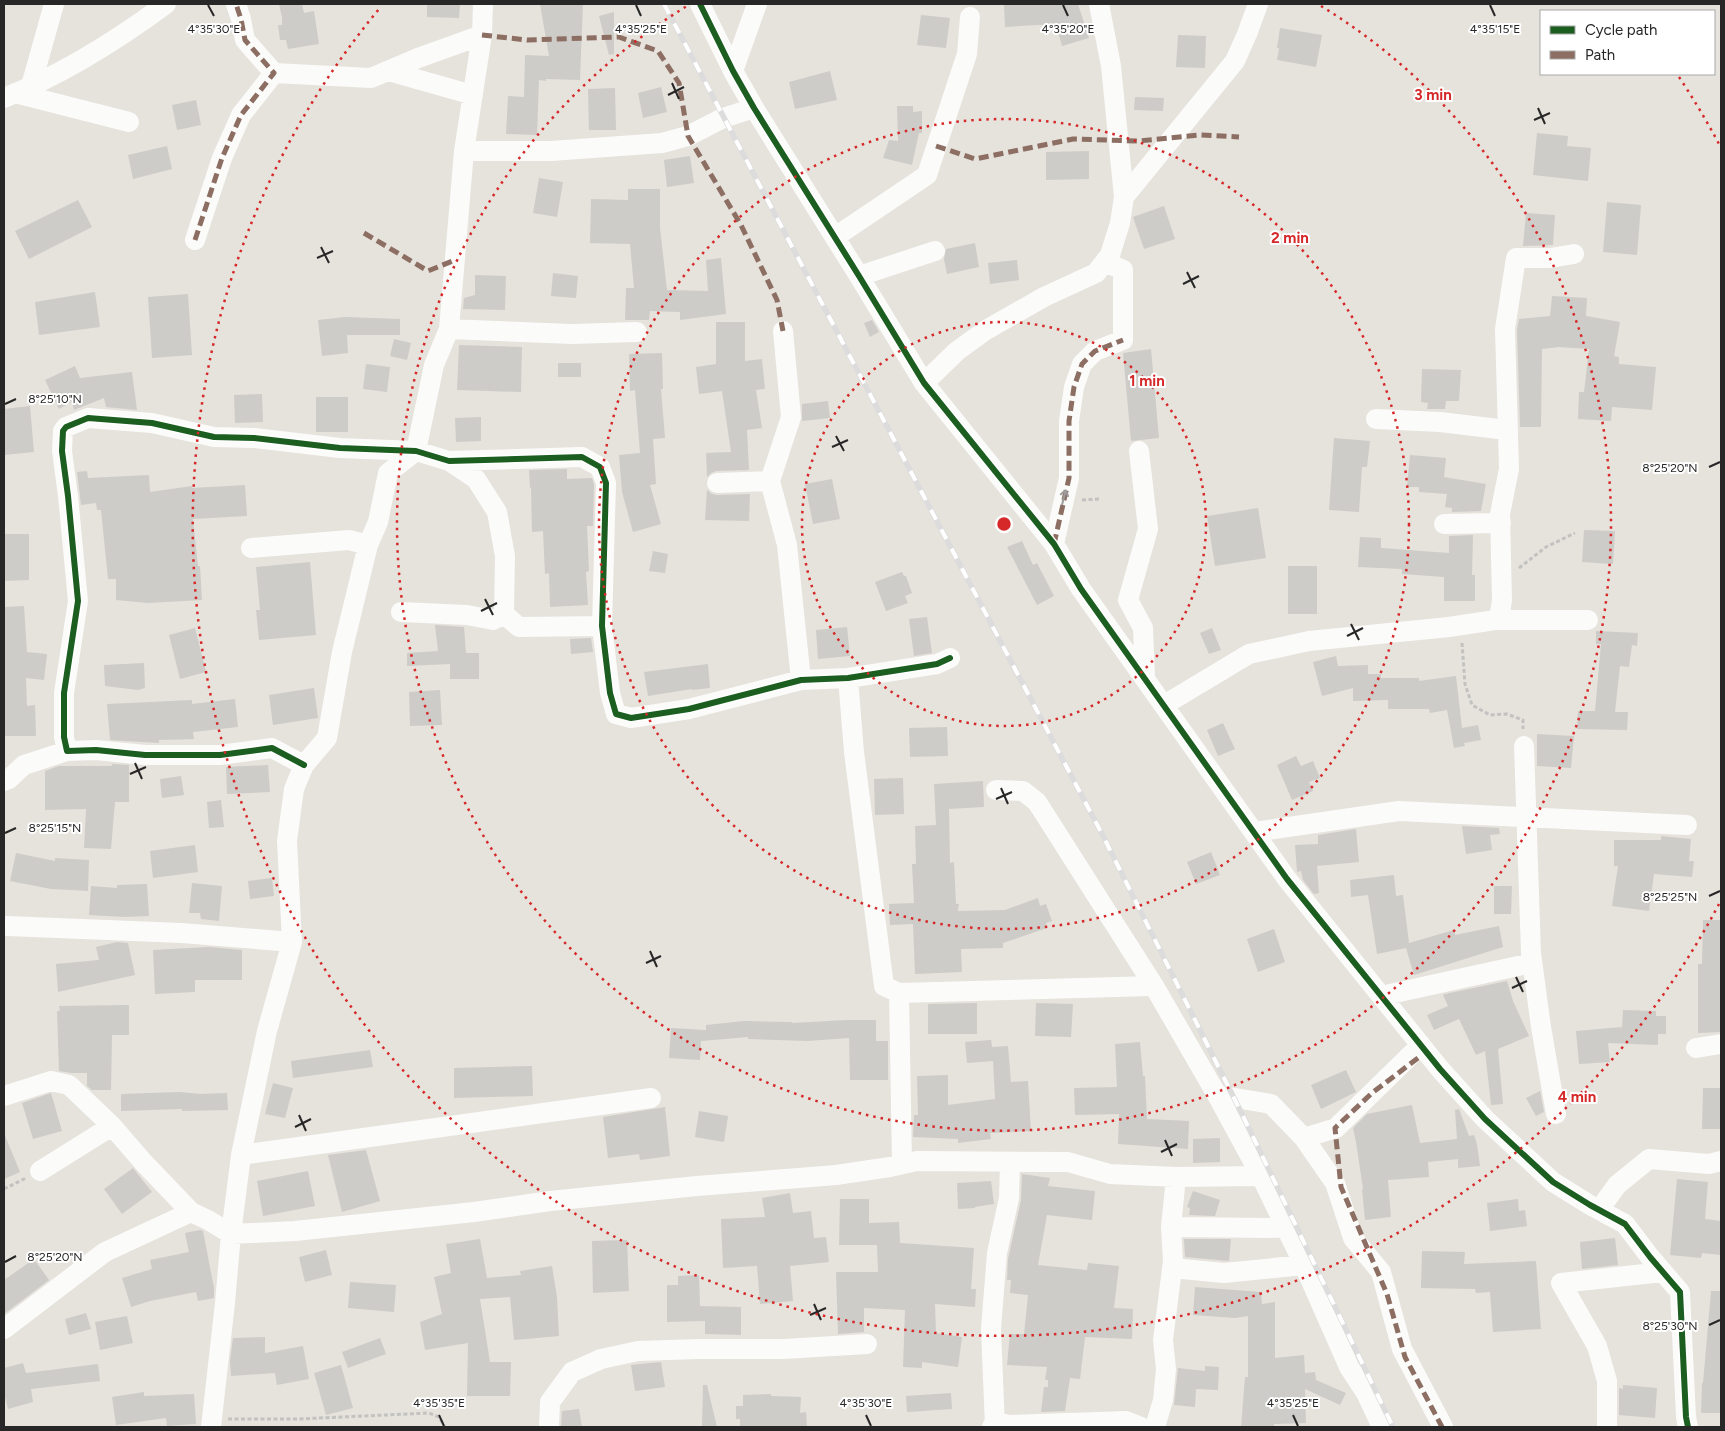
<svg xmlns="http://www.w3.org/2000/svg" width="1725" height="1431" font-family="Figtree,sans-serif">
	<style>
		.building { fill: #ceccc8 }
		.lines { fill: none; stroke-linecap: round; stroke-linejoin: round }
		.path { stroke: #c2c2c1; stroke-width: 3; stroke-dasharray: 4 2.5; stroke-linecap: butt }
		.minor { stroke: #fbfbfa; stroke-width: 20 }
		.rail-casing { stroke: #dddcdd; stroke-width: 5.5 }
		.rail { stroke: #fff; stroke-width: 4; stroke-dasharray: 11; stroke-linecap: butt }
		.quiet { stroke: #8d6e63; stroke-width: 5; stroke-dasharray: 10 5; stroke-linecap: butt }
		.cycleway-casing { stroke: #fff; stroke-width: 9 }
		.cycleway { stroke: #1b5e20; stroke-width: 6 }
		.oneway { stroke: #9c9c9b }
		.ticks { fill: none; stroke: #272727; stroke-width: 2 }
		.ring { fill: none; stroke: #d62828; stroke-width: 2.5; stroke-dasharray: 2.5 5 }
		.ticks-label { font-size: 12px; text-anchor: middle; fill: #272727; stroke: #fff; stroke-width: 4; stroke-linejoin: round; paint-order: stroke }
		.centre { fill: #d62828; stroke: #fff; stroke-width: 2.5 }
		.ring-label { font-size: 15px; text-anchor: middle; font-weight: bold; fill: #d62828; stroke: #fff; stroke-width: 4; stroke-linejoin: round; paint-order: stroke }
	</style>
	<rect width="100%" height="100%" fill="#e6e2dc"/>
	<!-- building -->
	<path class="building" d="M279 4H302L304 13 314 11 319 44 288 49 286 40H280L278 25H282V17Z
		M427 4H460L459 18 427 17Z
		M540 4H583L580 80 546 79V81L539 80 537 135 506 134 508 96 524 97 525 55 549 56Z
		M1004 4H1078L1089 38 1062 46 1056 24 1005 27Z
		M614 12V54L609 55 599 16Z
		M921 15 950 18 946 48 917 45Z
		M1280 28 1322 35 1316 67 1277 60 1279 48H1277Z
		M1178 35 1206 36 1205 68 1176 67Z
		M830 71 837 100 795 109 789 82Z
		M661 87 667 112 643 118 638 93Z
		M615 88 616 130H589L588 89Z
		M1135 97 1164 98 1163 111 1134 110Z
		M196 100 201 125 177 130 172 105Z
		M897 106H913V112L922 111V133H919L912 165 883 158 889 140 898 141Z
		M1537 133 1568 136 1567 146 1591 148 1588 181 1533 175Z
		M167 146 172 169 133 179 128 155Z
		M1089 151V179L1046 180V152Z
		M690 156 694 183 667 187 664 160Z
		M539 178 563 182 557 217 533 213Z
		M628 189H660V228L667 290 708 291 706 260 721 258 726 314 680 320V312L650 311 649 320H625L626 288H634L630 244 590 243 591 199 628 200Z
		M78 200 92 227 29 259 15 231Z
		M1607 202 1641 205 1637 255 1603 252Z
		M1164 206 1175 239 1144 249 1133 217Z
		M1526 213 1555 215 1553 245 1523 246Z
		M975 243 979 267 947 274 944 259 946 249Z
		M1017 260 1019 280 990 284 988 263Z
		M553 273 578 276 576 298 551 296Z
		M475 275 506 276 505 310 463 309 464 298 475 295Z
		M95 292 100 327 39 335 35 302Z
		M188 294 192 355 152 358 148 297Z
		M1552 296 1587 298 1586 316 1620 322 1614 356 1619 357V364L1656 367 1652 410 1612 407 1611 421 1578 419 1579 392H1584L1589 349 1559 347 1542 349 1541 427H1520L1517 330 1519 319 1550 316Z
		M345 317 400 319V335H347L348 353 322 356 318 320Z
		M872 320 879 332 870 337 864 323Z
		M716 322H745V361L762 359 765 389 756 390 762 428 747 430 749 470 716 471 711 473 707 477 706 453 731 452 722 391 699 394 696 367 716 364Z
		M394 339 411 343 407 360 390 356Z
		M459 345 522 347 521 392 457 390Z
		M1151 349 1159 438 1131 441 1123 353Z
		M662 353 663 389H661L665 438 653 439 656 484 650 485 661 524 633 532 622 492 619 455 640 453 635 390 630 391 629 354Z
		M558 363H581V377H558Z
		M366 364 390 367 387 392 363 389Z
		M75 366 80 378 132 372 137 410 106 407 104 398 74 410 72 402 59 409 45 380Z
		M1422 369 1461 370 1459 401H1446L1445 409H1427L1428 403 1421 402Z
		M262 394 263 422 235 423 234 395Z
		M316 397H348V432H316Z
		M828 401 830 418 802 421V404Z
		M30 406 34 452 4 455V409Z
		M481 417V441L456 442 455 418Z
		M1334 438 1370 441 1367 467H1362L1359 512 1329 510Z
		M1410 455 1446 458 1444 477 1486 484 1481 511 1452 512V508L1445 507 1447 494 1419 492V487H1407Z
		M567 469V479L592 478 594 485 593 526H587L589 571 586 572 588 605 550 607 549 573 545 574 543 531 532 532 531 488H530L529 470Z
		M87 471 88 478 149 475 150 492 192 486V488L245 485 247 516 193 519 198 566H200L202 600 148 603 116 600V579H108L101 510H97L96 503 81 505 77 472Z
		M832 479 840 519 813 524 805 484Z
		M707 490 712 494 717 495 750 494 749 521 705 520Z
		M1258 508 1266 558 1215 566 1207 516Z
		M1584 530 1615 531 1613 564 1582 562Z
		M4 534H29V580L4 581Z
		M1473 535 1472 575H1475V601H1444V577L1402 574V569L1358 567 1360 537 1381 538V548L1449 553V536Z
		M1022 541 1033 565 1037 563 1054 596 1037 605 1007 547Z
		M653 551 668 554 665 573 649 571Z
		M310 562 316 635 259 640 256 610H260L256 567Z
		M1288 566H1317V614H1288Z
		M902 572 904 576H906L912 593 905 596 908 603 886 611 875 582Z
		M24 606 27 652 47 654 44 680 26 678 27 706 35 705 36 736H4V607Z
		M927 617 932 653 914 656 909 619Z
		M435 625 464 627 466 653H479V679H450V664L407 666V653L438 651Z
		M847 627 850 656 818 659 816 630Z
		M195 628 206 672 180 679 169 635Z
		M1212 628 1221 650 1209 654 1200 633Z
		M1596 631 1638 633 1637 646 1632 645 1629 667 1620 666 1615 712H1628L1627 730 1577 729 1578 711H1595L1601 644H1596Z
		M591 638 593 652 571 654 570 639Z
		M1336 656 1338 666 1368 665V674H1381V678H1419V681L1456 676 1462 728 1478 725 1481 740 1464 743 1465 746 1454 748 1447 710 1430 713 1429 709H1388V700L1353 701V688L1322 696 1313 662Z
		M144 663 145 688 138 690 105 686 104 665Z
		M708 664 710 688 692 690V689L648 696 644 672Z
		M314 688 318 718 273 725 269 695Z
		M440 690 442 725 410 726 409 692Z
		M235 699 238 727 193 732 194 739 159 740V743L110 740 107 704 192 700V704Z
		M1223 723 1235 749 1218 756 1207 730Z
		M947 727 948 756 910 757 909 728Z
		M1537 734 1574 736 1571 768 1537 766Z
		M1296 756 1301 766 1313 761 1320 778 1309 782 1313 791 1292 800 1277 765Z
		M112 764 129 765V802H115L111 849 84 848 86 809 45 810V771L59 766H112Z
		M268 765 270 792 227 794 226 767Z
		M181 776 184 795 162 798 160 779Z
		M903 778 904 814 875 815 874 779Z
		M983 781 984 807 949 809 950 863 954 862 956 904H959L958 911 1005 910 1038 898 1040 906 1046 904 1052 921 1046 923 1047 928 1003 943V948L961 949 962 972 915 974 913 924 890 925 889 904 914 903 912 864H916L915 826 936 825 934 784Z
		M221 800 224 827 209 828 207 802Z
		M1462 826 1499 828 1500 834 1490 835 1492 850 1466 854Z
		M1356 829 1359 862 1317 866 1319 893 1314 894 1303 880 1301 871 1297 872 1295 845 1318 844V835Z
		M1661 836 1691 839 1689 861H1694L1692 877 1654 874 1649 911 1612 906 1618 866H1614V840H1661Z
		M195 845 198 872 153 878 150 851Z
		M1211 852 1220 875 1196 884 1187 862Z
		M16 853 55 861V858L89 860 88 891 51 889 10 881Z
		M1394 875 1396 896 1403 895 1409 943 1454 930 1455 935 1499 926 1503 947 1414 975 1406 948 1377 954 1368 895 1351 897 1350 880Z
		M272 878 274 896 250 899 248 881Z
		M192 883 222 886 219 921 201 919 200 913H189Z
		M147 884 149 916 124 917 89 915 91 886 117 888V885Z
		M1494 886H1512L1511 914H1494Z
		M1703 920H1721V1032L1698 1033V964H1702Z
		M1274 929 1285 962 1258 972 1247 939Z
		M117 942 128 943 135 975 58 992 56 964 99 960 96 947Z
		M209 947 242 950V980H195V992L155 994 153 950Z
		M1507 981 1513 1001 1529 1036 1498 1049 1503 1104 1491 1105 1485 1051 1476 1055 1459 1019 1434 1030 1427 1015 1448 1006 1443 995 1445 994Z
		M977 1003V1034H928V1004Z
		M1036 1003 1073 1004 1071 1037 1035 1036Z
		M129 1005V1035H112L111 1090H92L87 1086V1073H72L59 1071 57 1011H60L59 1006Z
		M1623 1010 1656 1011V1016H1666V1034H1658V1045L1608 1043 1610 1062 1579 1064 1576 1031 1622 1027Z
		M847 1020H876V1041H888V1080H850L849 1038 807 1041 748 1039V1037L701 1041 700 1060 669 1058 671 1028 706 1030V1025L744 1021 792 1022V1023Z
		M991 1040 992 1047 1008 1046 1011 1082 1028 1081 1031 1131 990 1133 991 1139 958 1143V1139L913 1137 914 1115H918L917 1076 948 1075V1105L995 1099 993 1061 967 1063 965 1042Z
		M1140 1042 1143 1076H1145L1147 1119 1189 1121 1188 1149 1118 1144 1119 1114 1075 1115 1074 1088 1117 1087 1115 1044Z
		M370 1050 373 1067 293 1078 291 1061Z
		M532 1066 533 1096 454 1098V1068Z
		M1346 1070 1356 1092 1321 1109 1311 1085Z
		M273 1083 293 1088 285 1118 265 1114Z
		M1703 1088H1721V1129H1702Z
		M1540 1091 1544 1112 1536 1116 1526 1098Z
		M180 1092 200 1094 227 1093 228 1110 182 1111V1109L121 1111V1094Z
		M51 1093 62 1131 33 1139 22 1103Z
		M1412 1105 1420 1143 1457 1139 1455 1110 1459 1109 1469 1136 1474 1135 1477 1144 1480 1166 1458 1168V1159L1428 1162 1429 1177 1388 1180 1391 1217 1365 1220 1362 1189H1363L1356 1142 1353 1128 1367 1114Z
		M665 1107 670 1156 640 1160 639 1154 608 1158 603 1117Z
		M699 1111 728 1116 724 1142 695 1137Z
		M4 1133 20 1172 4 1179Z
		M1220 1138V1162L1193 1163V1139Z
		M366 1150 380 1201 342 1212 328 1155Z
		M133 1168 152 1192 122 1214 104 1189Z
		M308 1171 315 1206 263 1216 257 1181Z
		M1022 1174 1050 1178 1048 1186 1095 1191 1092 1220 1047 1215 1038 1265 1087 1270 1088 1263 1119 1266 1114 1308 1133 1309 1132 1339 1085 1337 1080 1379 1070 1378 1065 1411 1041 1412 1044 1387H1048V1380H1045L1047 1367 1007 1365 1010 1334H1024L1028 1295 1010 1293 1011 1280H1007L1008 1259 1021 1200Z
		M1677 1179 1708 1182 1705 1219 1721 1221V1255L1702 1253 1701 1258 1670 1255Z
		M991 1181 994 1204 975 1207V1208L958 1209 957 1183Z
		M1193 1191 1220 1200 1215 1216 1189 1215 1190 1208 1187 1207Z
		M790 1193 793 1213 811 1211 814 1238 826 1237 829 1262 790 1266 793 1301 760 1304 757 1266 723 1268 721 1219 765 1217 762 1198Z
		M840 1199H869V1223L899 1222 900 1243 974 1248 971 1289H976L975 1307 935 1304 936 1333 962 1337 958 1367 922 1362V1368L903 1367 905 1310 864 1308V1332L838 1334 836 1272H878L877 1245H839Z
		M1518 1199 1519 1211 1525 1210 1527 1226 1490 1231 1487 1203Z
		M200 1230 203 1231 214 1288V1298L198 1301 196 1292 150 1301 131 1307 122 1278 152 1269 150 1260 189 1252 185 1233Z
		M1615 1238 1618 1265 1582 1269 1580 1242Z
		M480 1239 487 1278 521 1275 520 1271 552 1266 557 1297 559 1336 514 1340 510 1297 480 1299 490 1362H511L510 1396H467L468 1343 425 1350 420 1322 442 1314 434 1277 451 1273 446 1244Z
		M1184 1239H1231L1229 1261 1185 1257Z
		M627 1240 629 1291 593 1293 592 1241Z
		M326 1250 332 1275 305 1282 299 1257Z
		M1422 1251 1465 1252 1464 1264 1536 1261 1541 1329 1493 1332 1490 1292 1476 1293 1475 1289 1421 1288Z
		M34 1259 49 1280 4 1314V1280Z
		M699 1275 700 1306 741 1307V1335L705 1334V1321L667 1322V1285H678V1276Z
		M350 1282 396 1285 394 1312 348 1308Z
		M1195 1287 1261 1292 1262 1304 1275 1302V1358L1304 1355 1305 1373 1315 1372 1316 1380 1346 1393 1340 1405 1305 1389 1306 1423 1274 1424V1427H1241L1245 1377H1248V1316L1235 1318 1193 1315Z
		M1711 1291H1721V1413H1701L1702 1383H1703Z
		M86 1313 91 1329 69 1335 65 1319Z
		M127 1316 133 1343 100 1350 95 1322Z
		M265 1337V1353L303 1346 309 1379 277 1385 275 1373 231 1376 230 1361 233 1338Z
		M380 1338 386 1354 348 1368 342 1352Z
		M661 1362 665 1387 635 1391 631 1365Z
		M23 1363 26 1373 98 1364 100 1381 31 1389 33 1402 8 1409 4 1393V1368Z
		M341 1365 353 1408 326 1415 314 1373Z
		M1205 1366 1219 1367 1218 1390 1196 1389 1195 1407 1174 1405 1178 1368 1205 1371Z
		M703 1385H707L717 1427H702Z
		M1623 1385 1657 1388 1655 1418 1619 1415V1388L1623 1389Z
		M144 1392V1396L194 1394 196 1424 167 1426 166 1418 116 1425 112 1397Z
		M951 1393 952 1409 907 1412 906 1396Z
		M771 1394V1396L801 1397 800 1413 806 1412 807 1427H740V1419H736V1406H743V1395Z
		M579 1409 582 1427H561L562 1411Z"/>
	<g class="lines">
		<!-- path -->
		<path class="path" d="M1082 500 1099 499
			M1519 568 1546 547 1575 533
			M1462 643 1465 684 1472 705 1490 715 1507 714 1523 720V729
			M4 1189 26 1178
			M228 1419H298L429 1413 439 1417 445 1427"/>
		<!-- minor -->
		<path class="minor" d="M700 4 733 71 754 108 859 276 924 383 1054 544 1081 589 1287 879 1440 1069 1485 1119 1553 1182 1590 1205 1625 1224 1650 1257 1680 1292 1686 1417 1688 1427
			M1099 4 1111 66 1124 197
			M388 71 473 95
			M733 71 757 4
			M274 73 371 78 418 58 482 35
			M31 86 54 4
			M15 93 129 122
			M4 98C61 75 116 41 166 4
			M464 151H551L662 143 688 136 723 118 754 108
			M835 237 927 175 967 54 970 17
			M195 240 222 158 241 115 274 73 245 40 241 19 236 4
			M859 276 935 251
			M449 329 572 334 637 332
			M783 331 791 417 770 481 787 545 801 680
			M924 383 957 351 986 330 1044 297 1096 273 1110 255 1120 223 1124 197 1235 61 1247 34 1258 4
			M1376 419 1440 422 1507 430
			M1139 451 1148 529 1128 600 1143 628 1145 678
			M449 461 476 479 497 512 505 556 504 614 519 627 602 626
			M717 483 770 481
			M1444 524 1501 523
			M1054 544 1069 478V421L1074 387 1082 364 1095 351 1123 340V270L1105 262
			M251 548 349 540 368 545
			M401 612 467 615 493 620 504 614
			M1495 620H1588
			M848 678 854 752 884 986 899 993
			M1164 705 1249 654 1309 641 1449 627 1495 620 1500 613 1502 600 1500 514 1509 469 1505 329 1516 258H1550L1574 254
			M1524 746 1531 953 1541 1027 1556 1114
			M304 765 272 748 220 755H145L96 750 67 751 64 737V693L78 601 68 496 62 451 63 431 66 427 88 418 152 423 214 437 254 438 340 448 416 451 449 461 582 457 600 467 606 483 602 626 610 693 616 714 631 718 689 709 801 680 848 678 937 664 950 658
			M4 781 9 779 24 765 67 751
			M996 790 1023 791 1037 802 1154 986
			M1254 832 1399 811 1687 825
			M7 926 182 933 292 942
			M1381 996 1532 963
			M1696 1048 1721 1044
			M1217 1095 1271 1104 1304 1138 1335 1183 1353 1238 1381 1272 1402 1349 1443 1427
			M4 1096 51 1081 69 1085 112 1126 144 1163 191 1212 208 1220 231 1234 295 1231 474 1212 550 1201 697 1186 836 1175 890 1167 917 1161 1068 1162 1110 1174 1176 1177 1261 1176
			M1304 1138 1336 1128 1421 1045
			M241 1155 651 1098
			M902 1164 899 993 1154 986 1217 1095 1261 1176 1304 1265 1349 1367 1366 1393 1382 1427
			M40 1171 112 1126
			M1599 1210 1617 1185 1649 1159 1709 1164 1721 1161
			M1171 1227 1286 1228
			M1172 1268 1224 1273 1304 1265
			M4 1329 105 1252 191 1212
			M211 1427 225 1303 231 1234 241 1155 267 1031 292 942 287 841 294 789 304 765 327 738 342 652 368 545 378 522 388 473 416 451 434 365 449 329 464 151 482 35 483 4
			M549 1427 550 1402 572 1372 601 1359 638 1351 699 1349H784L867 1344
			M992 1427 995 1422 1010 1425 1126 1421 1141 1427
			M995 1427 991 1329 997 1253 1009 1198 1010 1162
			M1155 1427 1163 1400 1166 1369 1163 1340 1173 1261 1171 1227 1176 1177
			M1607 1427V1381L1597 1346 1561 1283 1663 1272"/>
		<!-- rail casing -->
		<g class="rail-casing">
			<path id="rail" d="M664 4 1101 832 1241 1112 1393 1427"/>
		</g>
		<!-- rail -->
		<use href="#rail" class="rail"/>
		<!-- quiet -->
		<path class="quiet" d="M482 35 527 40 619 37 658 51 679 83 688 136 741 225 777 300 783 331
			M936 146 975 159 1073 139 1138 141 1200 135 1239 137
			M364 233 428 271 455 260
			M195 240 222 158 241 115 274 73 245 40 241 19 236 4
			M1054 544 1069 478V421L1074 387 1082 364 1095 351 1123 340
			M1418 1058 1372 1093 1335 1128 1341 1187 1387 1294 1405 1357 1442 1427"/>
		<!-- cycleway casing -->
		<g class="cycleway-casing">
			<path id="cycleway" d="M700 4 733 71 754 108 859 276 924 383 1054 544 1081 589 1287 879 1440 1069 1485 1119 1553 1182 1590 1205 1625 1224 1650 1257 1680 1292 1686 1417 1688 1427
				M304 765 272 748 220 755H145L96 750 67 751 64 737V693L78 601 68 496 62 451 63 431 66 427 88 418 152 423 214 437 254 438 340 448 416 451 449 461 582 457 600 467 606 483 602 626 610 693 616 714 631 718 689 709 801 680 848 678 937 664 950 658"/>
		</g>
		<!-- cycleway -->
		<use href="#cycleway" class="cycleway"/>
	</g>
	<!-- one-way arrows -->
	<defs><path id="oneway-shaft" d="M-6 0H5M1.5-3L5.5 0L1.5 3" fill="none" stroke-width="1.6" stroke-linecap="round" stroke-linejoin="round" transform="scale(1.25)"/></defs>
	<use class="oneway" href="#oneway-shaft" transform="translate(1064 497) rotate(-76)"/>
	<!-- ticks -->
	<path class="ticks" d="M208 5 214 16M636 5 641 16M1063 5 1068 16M1490 5 1495 16M672 83 679 99M668 95 684 87M1538 108 1545 124M1534 120 1550 113M321 247 329 263M317 258 333 251M1187 272 1195 288M1183 284 1199 276M5 404 16 399M836 436 844 451M832 447 848 440M1709 467 1720 462M485 599 493 615M481 611 497 603M1351 624 1359 640M1347 636 1363 628M135 763 142 779M130 774 146 767M1001 788 1008 804M996 799 1012 792M5 833 16 828M1709 896 1720 891M650 951 657 967M646 963 661 956M1516 977 1523 992M1512 988 1527 981M299 1115 306 1131M295 1127 311 1119M1165 1140 1172 1156M1161 1152 1177 1144M5 1262 16 1256M814 1304 821 1320M810 1315 826 1308M1709 1325 1720 1320M439 1415 444 1426M866 1415 871 1426M1293 1415 1298 1426"/>
	<!-- distance rings -->
	<g class="ring">
		<circle cx="1004" cy="524" r="202"/>
		<circle cx="1004" cy="524" r="405"/>
		<path d="M1321 6A607 607 0 1 1 687 6"/>
		<path d="M1719 904A810 810 0 1 1 379 9M1679 77A810 810 0 0 1 1719 144"/>
	</g>
	<g class="ticks-label">
		<text x="214" y="33">4°35'30"E</text>
		<text x="641" y="33">4°35'25"E</text>
		<text x="1068" y="33">4°35'20"E</text>
		<text x="1495" y="33">4°35'15"E</text>
		<text x="55" y="403">8°25'10"N</text>
		<text x="1670" y="472">8°25'20"N</text>
		<text x="55" y="832">8°25'15"N</text>
		<text x="1670" y="901">8°25'25"N</text>
		<text x="55" y="1261">8°25'20"N</text>
		<text x="1670" y="1330">8°25'30"N</text>
		<text x="439" y="1407">4°35'35"E</text>
		<text x="866" y="1407">4°35'30"E</text>
		<text x="1293" y="1407">4°35'25"E</text>
	</g>
	<circle cx="1004" cy="524" r="8" class="centre"/>
	<g class="ring-label">
		<text x="1433" y="100">3 min</text>
		<text x="1290" y="243">2 min</text>
		<text x="1147" y="386">1 min</text>
		<text x="1577" y="1102">4 min</text>
	</g>
	<!-- border -->
	<rect width="1725" height="1431" fill="none" stroke="#272727" stroke-width="10"/>
	<!-- legend -->
	<rect x="1540" y="10" width="175" height="65" fill="#ffffff" stroke="#a9a9a9"/>
	<rect x="1550" y="26" width="25" height="8" fill="#1b5e20" stroke="#a9a9a9"/>
	<text x="1585" y="35" font-size="15" fill="#272727">Cycle path</text>
	<rect x="1550" y="51" width="25" height="8" fill="#8d6e63" stroke="#a9a9a9"/>
	<text x="1585" y="60" font-size="15" fill="#272727">Path</text>
</svg>
